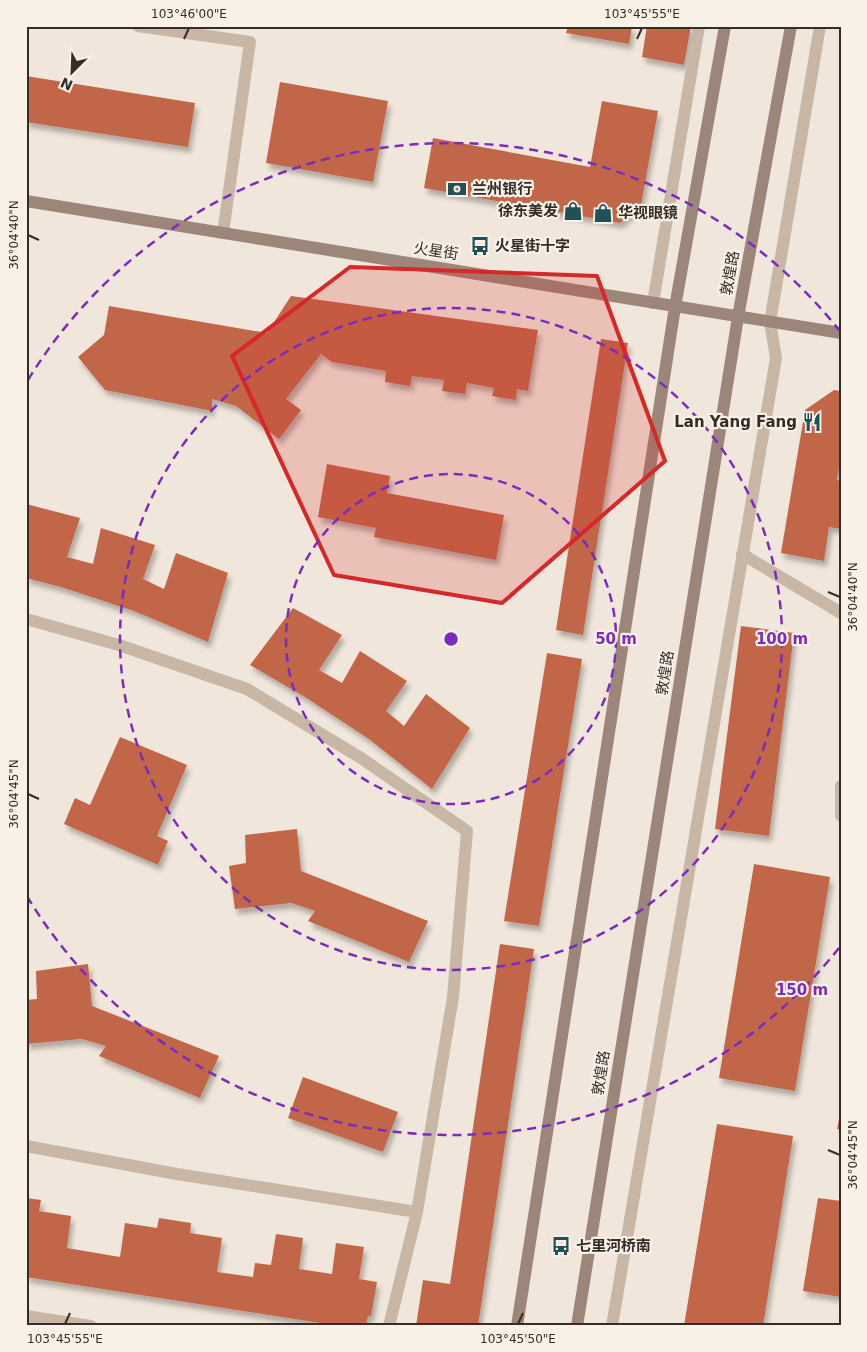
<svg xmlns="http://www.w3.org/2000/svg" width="867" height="1352" font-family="'DejaVu Sans','Noto Sans SC',sans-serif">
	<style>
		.building { fill: #c16649; filter: url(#shadow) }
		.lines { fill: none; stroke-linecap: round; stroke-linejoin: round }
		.lane { stroke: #c8b6a7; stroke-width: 12 }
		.street { stroke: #c8b6a7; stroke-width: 12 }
		.secondary { stroke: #9c8679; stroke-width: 12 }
		.marked { fill: #d62828; fill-opacity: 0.2; stroke: #d62828; stroke-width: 4; stroke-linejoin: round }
		.ticks { fill: none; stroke: #352c28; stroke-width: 2 }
		.ring { fill: none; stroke: #7b2cbf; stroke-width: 2.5; stroke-dasharray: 9 6 }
		.labels { text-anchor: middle; stroke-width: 4.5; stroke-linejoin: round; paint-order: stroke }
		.poi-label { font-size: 15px; font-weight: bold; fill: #352c28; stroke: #f9f1e7; text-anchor: start }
		.street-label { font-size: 15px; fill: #352c28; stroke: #f9f1e7 }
		.centre { fill: #7b2cbf; stroke: #f9f1e7; stroke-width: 2.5 }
		.ring-label { font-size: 15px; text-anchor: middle; font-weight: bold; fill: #7b2cbf; stroke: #f9f1e7; stroke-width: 4.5; stroke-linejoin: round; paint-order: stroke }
		.neatline { fill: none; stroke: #352c28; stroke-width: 2 }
		.ticks-label { font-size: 12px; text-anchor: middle; fill: #352c28 }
	</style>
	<defs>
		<filter id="shadow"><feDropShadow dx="3" dy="5.5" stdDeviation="2.5" flood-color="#0004"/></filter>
	</defs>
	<rect width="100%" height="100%" fill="#f1e6db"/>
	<!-- building -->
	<path class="building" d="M568 26H632L629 44 566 33Z
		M647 26H691L684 65 642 57Z
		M26 76 195 103 188 147 26 122Z
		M280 82 388 101 373 182 266 163Z
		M602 101 658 111 641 205 620 223 424 188 433 138 590 167Z
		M291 296 538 330 528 391 517 389 516 400 492 396 494 388 467 383 465 394 442 391 444 380 412 376 410 386 385 382 386 371 332 362 321 354 286 399 301 410 279 439 236 406 212 399V411L105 390 78 357 104 335 109 306 267 333Z
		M601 339 628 343 583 635 556 630Z
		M834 390 841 391V456L837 480 841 481V529L829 527 824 561 781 553 805 410Z
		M327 464 390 476 387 493 504 515 496 560 374 537 376 528 318 517Z
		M26 504 80 518 67 557 93 564 101 528 155 545 143 579 164 589 176 553 228 573 208 642 134 611 61 587 26 578Z
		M293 608 342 635 319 670 342 683 360 651 407 681 386 711 404 726 426 694 470 728 432 789 369 739 305 697 250 665Z
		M741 626 794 633 769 836 715 829Z
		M547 653 582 659 539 926 504 921Z
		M120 737 187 765 157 836 168 841 158 865 64 824 75 798 90 805Z
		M297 829 301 871 428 921 409 962 308 921 315 911 291 903 235 909 229 866 246 863 245 835Z
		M754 864 830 877 795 1091 719 1078Z
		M500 944 534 949 478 1326H416L423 1280 450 1284Z
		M88 964 92 1006 219 1056 200 1098 99 1056 106 1046 82 1039 26 1044V1000L37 999 36 971Z
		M303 1077 398 1112 383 1152 288 1118Z
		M840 1115H841V1130L837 1129Z
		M717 1124 793 1136 763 1326H684Z
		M26 1198 41 1200 39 1211 71 1216 67 1248 120 1257 125 1223 157 1228 159 1218 191 1223 190 1233 222 1238 217 1272 253 1277 255 1263 271 1265 276 1234 303 1238 299 1269 332 1274 336 1243 364 1247 359 1279 377 1282 371 1316H368L366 1326H339L26 1277Z
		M818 1198 841 1201V1297L803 1291Z"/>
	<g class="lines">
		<!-- lane -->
		<path class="lane" d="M138 26 250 42 223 233
			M742 554 841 613
			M841 786V816"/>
		<!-- street -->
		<path class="street" d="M653 303 699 26
			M26 619 119 645 247 689 361 758 467 831 453 997 417 1212 389 1326
			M26 1146 177 1174 417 1212
			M26 1316 91 1326
			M612 1326 776 358 770 322 820 26"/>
		<!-- secondary -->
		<path class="secondary" d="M26 201 841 333
			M517 1326 675 307 725 26
			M577 1326 738 317 791 26"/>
	</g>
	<!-- marked area -->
	<path class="marked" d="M350 267 597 276 665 461 502 603 334 575 232 356Z"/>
	<!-- ticks -->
	<path class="ticks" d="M184 39 189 28M637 39 642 28M28 235 39 240M828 592 840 597M28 794 39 799M828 1150 840 1155M65 1324 70 1313M518 1324 523 1313"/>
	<!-- distance rings -->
	<g class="ring">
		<circle cx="451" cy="639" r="165"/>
		<circle cx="451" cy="639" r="331"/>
		<path d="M839 948A496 496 0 0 1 28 898M28 380A496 496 0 0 1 839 330"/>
	</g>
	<!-- icons -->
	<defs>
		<g id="bank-bare" transform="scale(1.5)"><path d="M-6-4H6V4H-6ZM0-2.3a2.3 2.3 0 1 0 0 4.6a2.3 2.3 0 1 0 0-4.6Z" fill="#1f5155" stroke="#f9f1e7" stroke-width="2.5" paint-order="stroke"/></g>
		<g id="shop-bare" transform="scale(1.5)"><path d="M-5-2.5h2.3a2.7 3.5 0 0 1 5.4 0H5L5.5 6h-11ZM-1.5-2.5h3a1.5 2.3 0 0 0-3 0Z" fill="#1f5155" stroke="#f9f1e7" stroke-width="2.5" paint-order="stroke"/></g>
		<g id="bus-bare" transform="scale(1.5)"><path d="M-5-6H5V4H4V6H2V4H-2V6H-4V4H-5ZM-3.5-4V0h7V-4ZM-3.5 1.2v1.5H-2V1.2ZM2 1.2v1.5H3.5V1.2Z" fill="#1f5155" stroke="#f9f1e7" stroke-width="2.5" paint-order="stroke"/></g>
		<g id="restaurant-bare" transform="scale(1.5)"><path d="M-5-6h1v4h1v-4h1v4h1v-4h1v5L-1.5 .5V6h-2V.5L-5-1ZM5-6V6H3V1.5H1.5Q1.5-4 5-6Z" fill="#1f5155" stroke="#f9f1e7" stroke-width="2.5" paint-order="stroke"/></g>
	</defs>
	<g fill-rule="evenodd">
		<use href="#bank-bare" x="457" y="189"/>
		<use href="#shop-bare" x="573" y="211"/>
		<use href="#shop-bare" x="603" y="213"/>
		<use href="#bus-bare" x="480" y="246"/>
		<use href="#restaurant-bare" x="812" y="422"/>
		<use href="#bus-bare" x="561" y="1246"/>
	</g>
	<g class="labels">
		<!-- poi labels -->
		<g class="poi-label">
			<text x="472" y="194">兰州银行</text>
			<text x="558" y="216" text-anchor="end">徐东美发</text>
			<text x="618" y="218">华视眼镜</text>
			<text x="495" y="251">火星街十字</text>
			<text x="797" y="427" text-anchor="end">Lan Yang Fang</text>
			<text x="576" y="1251">七里河桥南</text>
		</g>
		<!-- street labels -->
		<g class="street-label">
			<text transform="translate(436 251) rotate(9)" y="5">火星街</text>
			<text transform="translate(730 273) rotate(-80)" y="5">敦煌路</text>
			<text transform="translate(665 673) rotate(-81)" y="5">敦煌路</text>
			<text transform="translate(601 1073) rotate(-81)" y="5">敦煌路</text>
		</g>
	</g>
	<circle cx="451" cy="639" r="8" class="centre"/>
	<g class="ring-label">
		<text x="616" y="644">50 m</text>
		<text x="782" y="644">100 m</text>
		<text x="802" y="995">150 m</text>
	</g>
	<!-- border -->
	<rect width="867" height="1352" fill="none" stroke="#f9f1e7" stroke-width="55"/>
	<!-- north arrow -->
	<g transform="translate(72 72) rotate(204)" stroke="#f9f1e7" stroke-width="4" paint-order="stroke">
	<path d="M0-4L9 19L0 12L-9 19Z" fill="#352c28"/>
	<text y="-8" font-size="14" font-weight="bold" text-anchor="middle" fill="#352c28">N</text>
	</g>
	<rect x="28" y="28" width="812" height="1296" class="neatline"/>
	<g class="ticks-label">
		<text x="189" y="18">103°46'00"E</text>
		<text x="642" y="18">103°45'55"E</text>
		<text transform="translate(14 235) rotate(-90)" y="4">36°04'40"N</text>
		<text transform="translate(853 597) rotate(-90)" y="4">36°04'40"N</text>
		<text transform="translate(14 794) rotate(-90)" y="4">36°04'45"N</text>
		<text transform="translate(853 1155) rotate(-90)" y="4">36°04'45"N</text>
		<text x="65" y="1343">103°45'55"E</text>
		<text x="518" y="1343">103°45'50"E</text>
	</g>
</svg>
